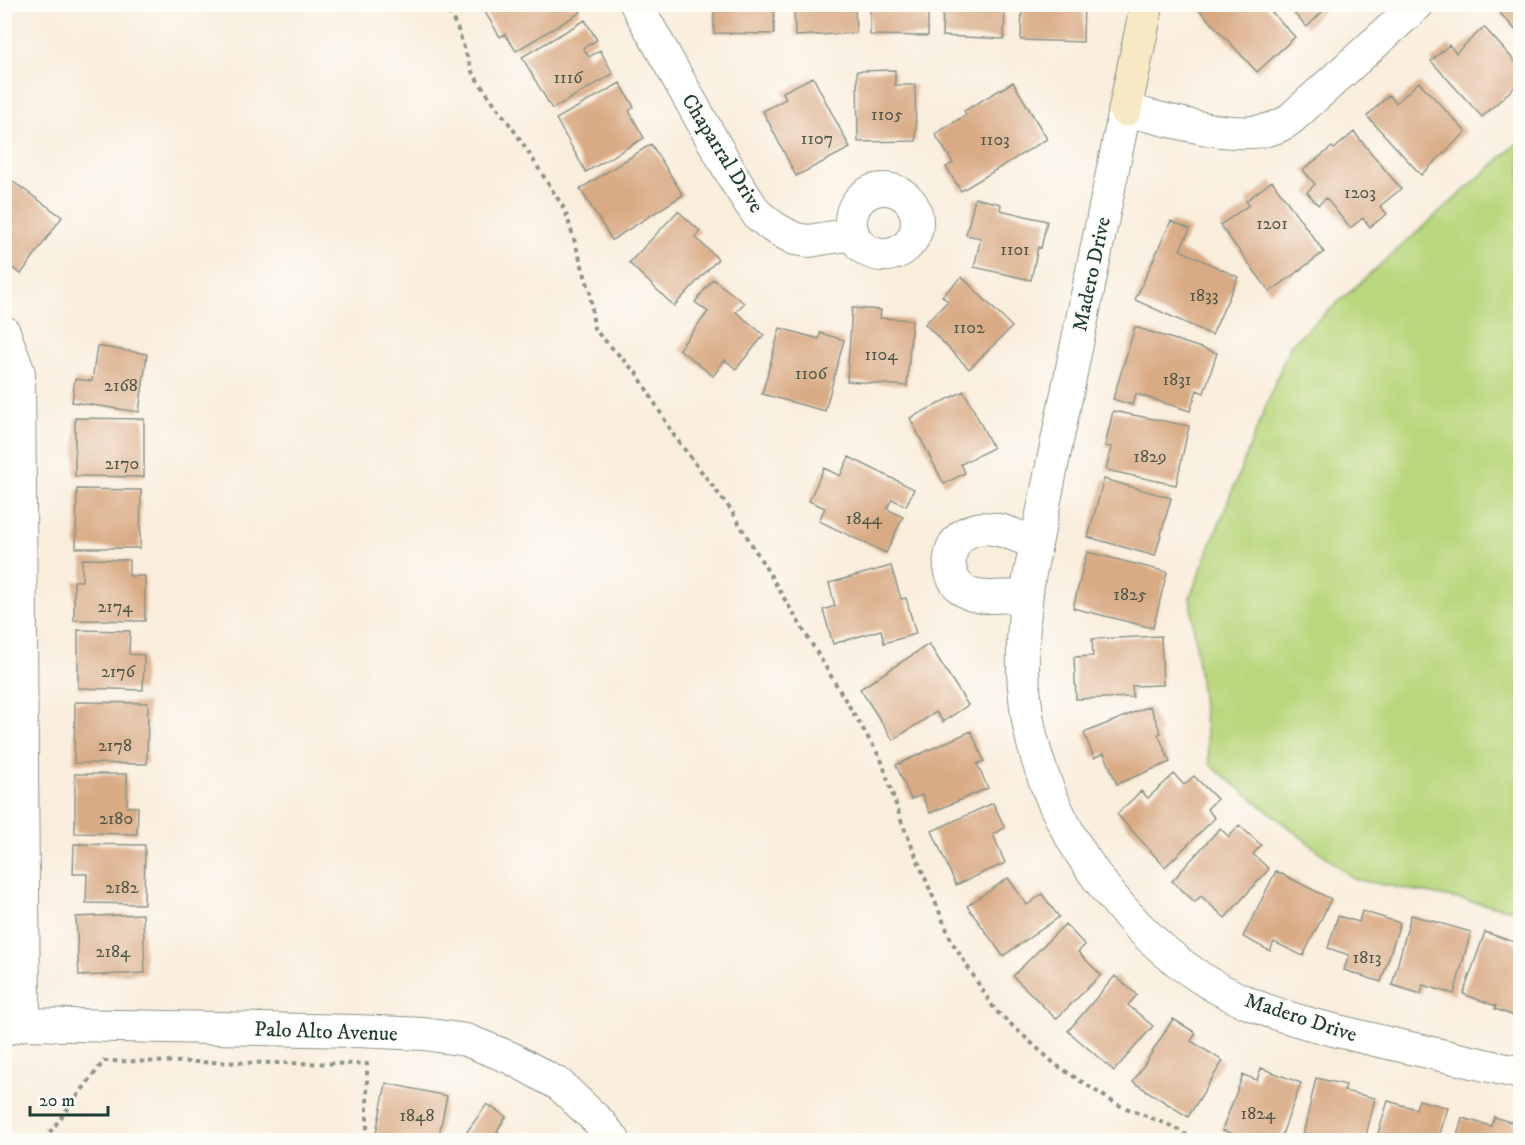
<svg xmlns="http://www.w3.org/2000/svg" width="1525" height="1145" font-family="'IM FELL DW Pica',serif">
	<style>
		.green { fill: #b9d77d; stroke: #6c8a58; stroke-width: 1.5 }
		.building { fill: #d9ab85 }
		.lines { fill: none; stroke-linecap: round; stroke-linejoin: round }
		.street-casing { stroke: #8c9588; stroke-width: 34 }
		.secondary-casing { stroke: #8c9588; stroke-width: 35 }
		.path { stroke: #8c9588; stroke-width: 4; stroke-dasharray: 4.5 4.5; stroke-linecap: butt }
		.street { stroke: #fff; stroke-width: 32 }
		.secondary { stroke: #f7e9c3; stroke-width: 33 }
		.labels { text-anchor: middle; stroke-width: 4.5; stroke-linejoin: round; paint-order: stroke }
		.number-label { font-size: 18px; fill: #4e5848 }
		.street-label { font-size: 21px; fill: #1f3d34; stroke: #fdfcf7 }
	</style>
	<rect width="100%" height="100%" fill="#fdfcf7"/>
	<filter id="ink" filterUnits="userSpaceOnUse"><feTurbulence type="fractalNoise" baseFrequency=".0167" numOctaves="2"/><feDisplacementMap in="SourceGraphic" scale="12" xChannelSelector="R" yChannelSelector="G"/><feConvolveMatrix kernelMatrix="1 2 1 2 8 2 1 2 1" color-interpolation-filters="sRGB"/></filter>
	<filter id="wash" filterUnits="userSpaceOnUse"><feTurbulence type="fractalNoise" baseFrequency=".008" numOctaves="4" result="noise"/><feDisplacementMap in="SourceGraphic" scale="24" xChannelSelector="R" yChannelSelector="G"/><feGaussianBlur stdDeviation="1.35" result="paint"/><feColorMatrix in="noise" values="0 0 0 0 0 0 0 0 0 0 0 0 0 0 0 0 0 1.4 0 .05"/><feComposite in="paint" operator="in"/></filter>
	<g filter="url(#wash)">
		<rect width="100%" height="100%" fill="#f9eddc"/>
		<!-- green -->
		<path class="green" d="M1520 141V911L1354 879 1210 765 1190 597 1290 345Z"/>
		<g id="blocks">
			<!-- building -->
			<path class="building" d="M480 4H576L581 12 516 51 505 34 500 37Z
				M714 4H774V34L714 33Z
				M794 4H855L856 33 795 36Z
				M870 4H928V36L870 35Z
				M943 4H1005L1004 39 942 36Z
				M1022 4H1084L1083 42 1021 40Z
				M1194 4H1264L1295 37 1257 72Z
				M1290 4H1330L1307 27 1288 7Z
				M1492 4H1520V35Z
				M585 20 597 40 583 48 589 57 600 50 613 74 552 109 522 57Z
				M1484 27 1520 67V82L1482 117 1431 61 1449 45 1456 53Z
				M895 70V85H915L916 141 858 142 857 71Z
				M813 77 850 148 796 176 763 111 786 99 783 92Z
				M1013 82 1047 139 961 191 946 167 953 163 935 134 966 115 964 111Z
				M1419 82 1466 132 1421 175 1367 116 1389 95 1396 103Z
				M620 83 634 107 629 111 644 138 586 172 556 119Z
				M1354 132 1401 189 1380 206 1387 214 1370 227 1363 218 1350 228 1326 198 1318 205 1307 192 1315 184 1303 170 1332 147 1334 149Z
				M651 144 683 195 612 240 580 189Z
				M8 178 62 217 21 274 4 262V182Z
				M1272 181 1324 252 1270 292 1220 225 1249 205 1246 201Z
				M975 198 1001 204 1000 210 1047 221 1041 248 1038 247 1031 280 974 267 981 238 966 235Z
				M678 211 700 231 695 237 718 259 674 306 629 263Z
				M1171 221 1190 229 1180 250 1238 277 1212 335 1135 300Z
				M962 277 1012 327 969 369 925 324 948 301 942 296Z
				M713 279 744 303 736 312 764 335 736 369 725 360 713 376 679 349 708 312 695 302Z
				M852 308 881 310 880 318 912 320 907 386 847 381Z
				M1135 327 1217 353 1204 393 1197 390 1190 411 1136 394 1132 405 1113 399Z
				M780 328 819 339 820 333 844 340 825 411 762 394Z
				M97 346 147 354 139 412 72 402 75 379 92 381Z
				M964 391 993 448 961 464 965 473 944 484 910 418Z
				M1113 411 1189 426 1176 485 1106 470 1111 447 1105 446Z
				M75 418 144 419V477L75 476Z
				M849 457 914 489 906 506 892 499 887 509 903 517 886 553 819 521 825 508 809 501 824 468 840 476Z
				M1104 479 1171 498 1155 556 1088 537Z
				M77 489 141 490 140 548H76Z
				M1087 552 1167 572 1153 628 1073 608Z
				M82 559 129 560V576H145V621L74 620V581H82Z
				M891 566 901 599 906 598 916 634 884 643 881 630 833 644 823 610 835 606 829 583Z
				M78 630 130 631 129 654 144 655 143 690 78 688Z
				M1161 636 1163 685 1132 686 1133 697 1076 699 1074 657 1093 656 1092 639Z
				M929 644 968 705 943 722 936 712 893 740 860 689Z
				M75 702 148 703 147 764 74 763Z
				M1150 706 1161 733 1158 734 1170 762 1117 784 1104 753 1094 758 1084 733Z
				M971 731 984 761 977 764 988 788 930 813 922 795 911 799 896 765Z
				M75 774H127V807H138L137 834 75 833Z
				M1174 774 1184 785 1194 776 1217 799 1207 809 1215 818 1165 867 1117 814 1141 791 1148 798Z
				M993 803 1005 828 993 834 1005 863 956 885 932 831Z
				M1239 825 1261 845 1253 854 1269 869 1225 918 1201 896 1195 902 1172 881 1220 828 1229 837Z
				M74 844 145 845 144 904 86 903 87 874H73Z
				M1276 871 1331 899 1303 956 1274 942 1270 951 1243 937Z
				M1008 878 1027 905 1042 894 1059 917 1003 956 967 906Z
				M1362 911 1400 923 1381 982 1344 970 1349 955 1328 948 1338 916 1359 922Z
				M143 914 145 973 79 976 76 917Z
				M1411 915 1471 932 1454 994 1423 985 1421 994 1392 985Z
				M1065 924 1085 945 1078 952 1101 975 1056 1019 1013 976Z
				M1485 932 1520 944V1018L1495 1009 1496 1006 1463 994Z
				M1115 976 1137 995 1128 1005 1153 1026 1114 1071 1068 1031Z
				M1173 1019 1196 1033 1191 1041 1223 1061 1188 1117 1133 1082Z
				M1261 1068 1301 1083 1280 1140H1251L1222 1130 1243 1075 1257 1080Z
				M1316 1078 1346 1085 1344 1091 1375 1098 1365 1140H1302Z
				M386 1083 447 1096 438 1140H386L375 1138Z
				M1419 1100 1448 1108 1438 1140H1376L1388 1101 1416 1109Z
				M487 1104 506 1117 497 1131 510 1140H461Z
				M1494 1117 1520 1125 1519 1140H1456L1462 1118 1491 1126Z"/>
		</g>
	</g>
	<g filter="url(#ink)">
		<use href="#blocks" fill-opacity="0" stroke="#8c9588" stroke-width="1.5"/>
		<g class="lines">
			<!-- street casing -->
			<g class="street-casing">
				<path id="street" d="M636 4 736 182 757 214 773 227 795 239 809 241 852 234
					M1418 4 1296 114C1292 118 1286 123 1281 125 1242 145 1167 119 1125 110L1029 578C1020 638 1019 702 1038 761 1070 863 1153 965 1253 1005 1292 1021 1334 1030 1375 1040 1423 1051 1472 1062 1520 1073
					M851 222a33 33 0 1 1 66 0a33 33 0 1 1-66 0Z
					M4 332 19 373 24 1024
					M1026 596C1011 595 984 600 970 594 940 581 944 535 977 529 995 525 1019 537 1035 543
					M5 1029 24 1024 356 1031 424 1034 466 1040 511 1058 560 1085 598 1121 614 1140"/>
			</g>
			<!-- secondary casing -->
			<g class="secondary-casing">
				<path id="secondary" d="M1125 110 1147 4"/>
			</g>
			<!-- path -->
			<path class="path" d="M444 4 457 27 473 74 518 136 565 210 590 292 594 329 638 375 675 437 731 510 881 759 902 823 952 942 995 1010 1056 1065 1116 1104 1174 1127 1194 1140
				M44 1140 104 1061 367 1064V1140"/>
			<!-- street -->
			<use href="#street" class="street"/>
			<!-- secondary -->
			<use href="#secondary" class="secondary"/>
		</g>
	</g>
	<g class="labels">
		<!-- number labels -->
		<g class="number-label">
			<text x="568" y="83">1116</text>
			<text x="887" y="120">1105</text>
			<text x="817" y="144">1107</text>
			<text x="995" y="145">1103</text>
			<text x="1360" y="198">1203</text>
			<text x="1272" y="229">1201</text>
			<text x="1015" y="255">1101</text>
			<text x="1204" y="301">1833</text>
			<text x="969" y="333">1102</text>
			<text x="881" y="360">1104</text>
			<text x="811" y="379">1106</text>
			<text x="1177" y="385">1831</text>
			<text x="121" y="391">2168</text>
			<text x="1150" y="462">1829</text>
			<text x="122" y="469">2170</text>
			<text x="864" y="524">1844</text>
			<text x="1130" y="600">1825</text>
			<text x="115" y="612">2174</text>
			<text x="118" y="677">2176</text>
			<text x="115" y="751">2178</text>
			<text x="116" y="824">2180</text>
			<text x="122" y="893">2182</text>
			<text x="113" y="957">2184</text>
			<text x="1367" y="963">1813</text>
			<text x="1258" y="1119">1824</text>
			<text x="417" y="1121">1848</text>
		</g>
		<!-- street labels -->
		<g class="street-label">
			<text transform="translate(723 153) rotate(58)" y="7">Chaparral Drive</text>
			<text transform="translate(1091 274) rotate(-78)" y="7">Madero Drive</text>
			<text transform="translate(1301 1017) rotate(18)" y="7">Madero Drive</text>
			<text transform="translate(326 1031) rotate(2)" y="7">Palo Alto Avenue</text>
		</g>
	</g>
	<!-- margin -->
	<rect width="1525" height="1145" fill="none" stroke="#fdfcf7" stroke-width="24"/>
	<!-- scale -->
	<path d="M30 1106v9h78v-9" fill="none" stroke="#1f3d34" stroke-width="3"/>
	<text x="39" y="1106" font-size="18" fill="#1f3d34" stroke="#fdfcf7" stroke-width="4.5" paint-order="stroke">20 m</text>
</svg>
